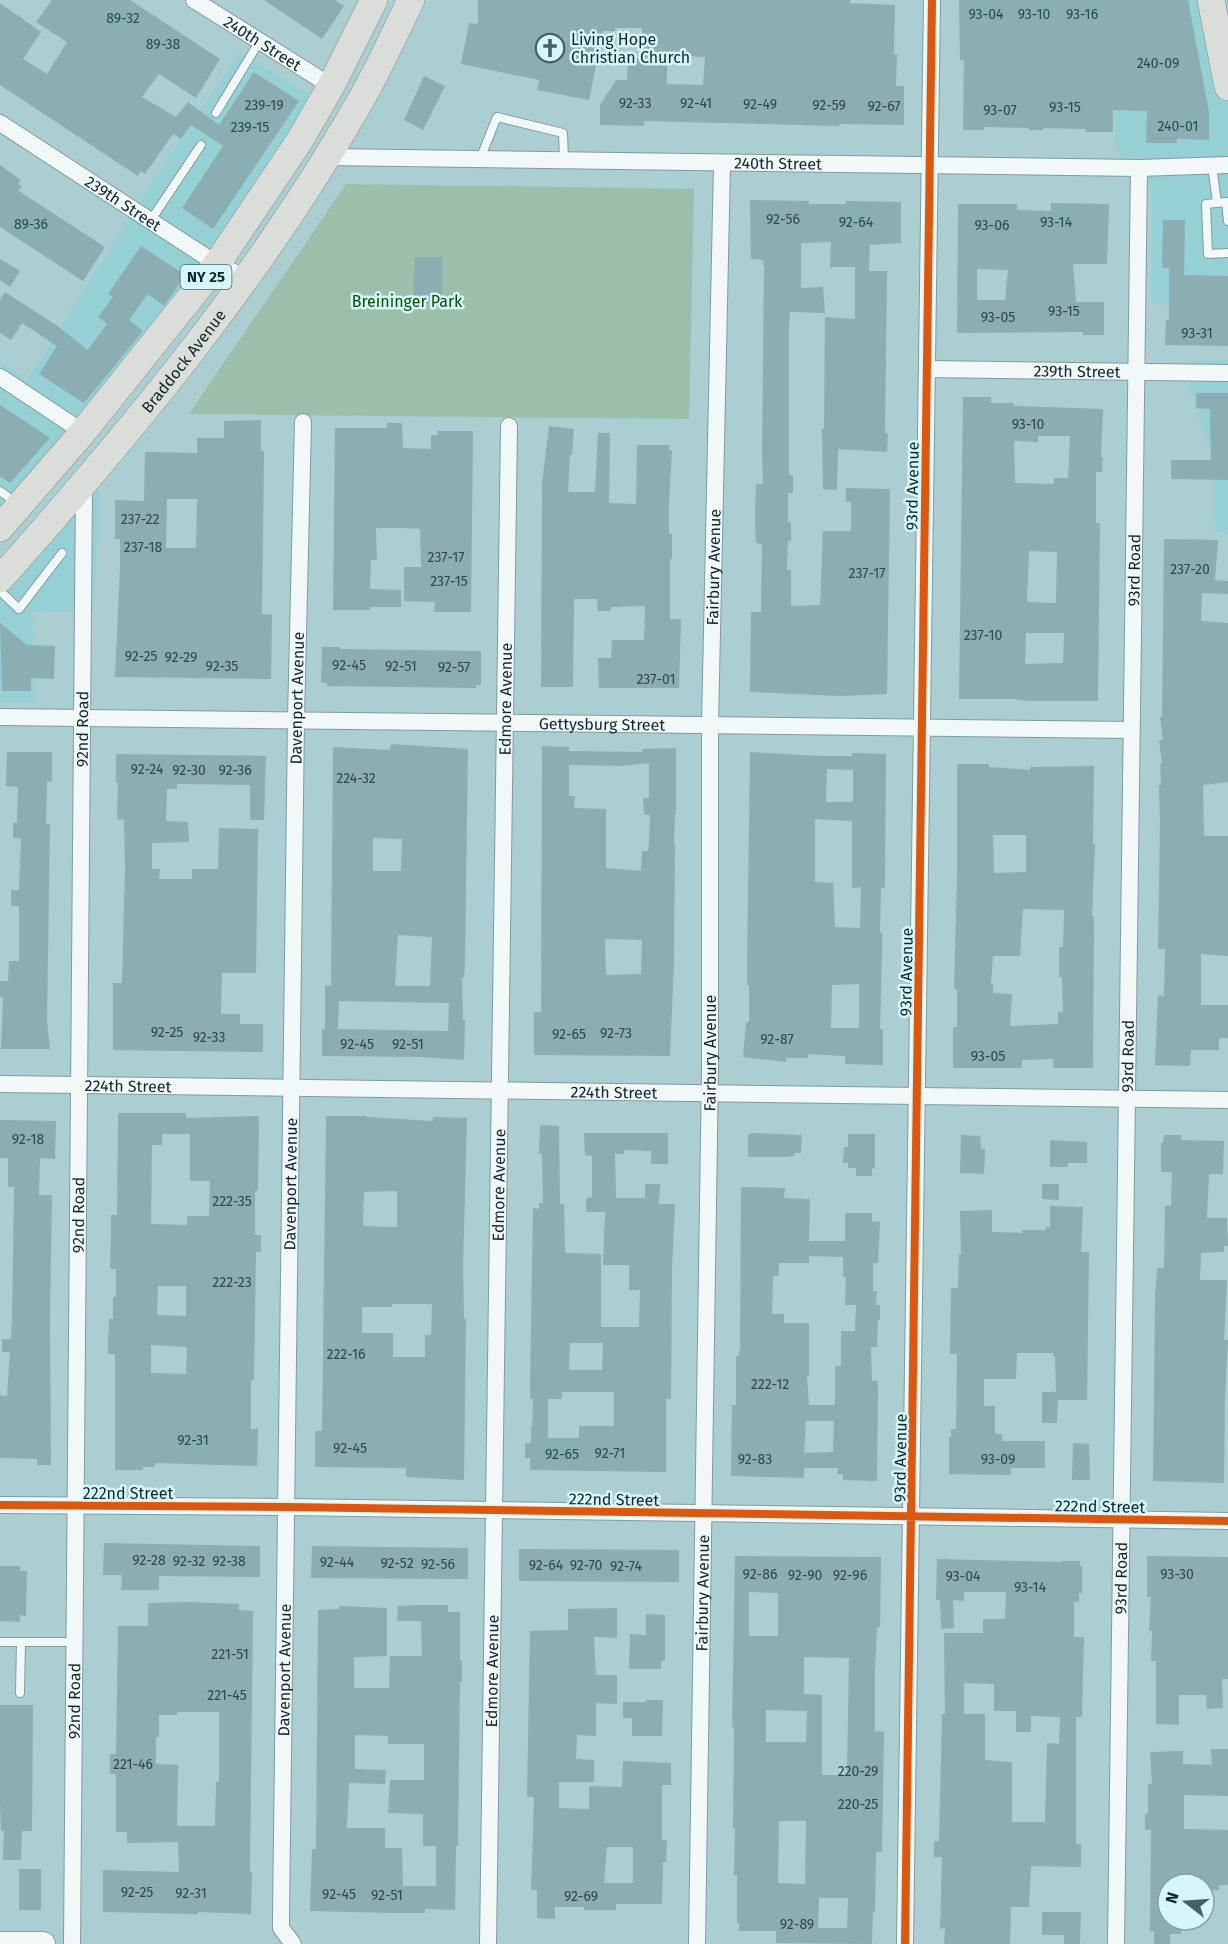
<svg xmlns="http://www.w3.org/2000/svg" width="1228" height="1944" font-family="'Fira Sans',sans-serif">
	<style>
		.built { fill: #95d0d4 }
		.green { fill: #9bbfaa }
		.building { fill: #8aaeb1; fill-rule: evenodd }
		.lines { fill: none; stroke-linecap: round; stroke-linejoin: round }
		.lane-casing { stroke: #809c9f; stroke-width: 10 }
		.street-casing { stroke: #809c9f; stroke-width: 18 }
		.secondary-casing { stroke: #809c9f; stroke-width: 26 }
		.primary-casing { stroke: #849088; stroke-width: 28 }
		.lane { stroke: #f2f8f8; stroke-width: 8 }
		.street { stroke: #f2f8f8; stroke-width: 16 }
		.secondary { stroke: #f2f8f8; stroke-width: 24 }
		.primary { stroke: #dbddd9; stroke-width: 27 }
		.cycleway-casing { stroke: #d6f6f9; stroke-width: 11 }
		.cycleway { stroke: #dd570e; stroke-width: 8 }
		.labels { text-anchor: middle; stroke-width: 5; stroke-linejoin: round; paint-order: stroke }
		.number-label { font-size: 14px; fill: #2c4a4c }
		.shield { fill: #d6f6f9; stroke: #496668; stroke-width: 1.5 }
		.shield-label { font-size: 15px; font-weight: bold; fill: #0d282a }
		.poi-label { font-size: 16px; fill: #0d282a; stroke: #d6f6f9; text-anchor: start }
		.street-label { font-size: 16px; fill: #0d282a; stroke: #d6f6f9 }
		.park-label { font-size: 16px; fill: #065002; stroke: #d6f6f9 }
	</style>
	<rect width="100%" height="100%" fill="#aaced1"/>
	<!-- built -->
	<path class="built" d="M1114 0H1228V305L1151 304 1152 191 1115 148Z
		M241 52 316 99 232 225 137 350 0 511V362L27 381 160 170Z
		M1228 360V534L1215 531 1213 459 1190 390V361Z
		M99 483 94 611 32 612 35 702H0V599Z"/>
	<!-- green -->
	<path class="green" d="M346 184 694 189 689 419 189 414Z"/>
	<!-- building -->
	<path class="building" d="M52 0H130L220 59 196 98 159 74 142 97 176 117 188 102 219 125 254 72 299 101 213 229 182 208 223 146 191 125 181 139 173 134 145 174 141 171 138 176 0 85V3L41 32 23 59 47 74 67 42 36 22Z
		M264 0H335L344 6 322 39Z
		M478 0H850V3L895 5 894 54H897L896 86H904V125L839 124V126L644 121V126L600 125V105L616 80H627L628 58H642V28H615V31H603L589 100 537 90 539 80 461 64 469 23 478 24ZM688 56 705 57 703 85 667 84V57Z
		M959 0H1188L1209 112V140L1177 139V143H1146L1147 111 1113 110V132H1086V129L1043 128V130H1029V128L984 127V130H963L964 60H960Z
		M424 76 445 86 423 130 404 120Z
		M0 165 21 180 18 184 22 186 19 191 105 247 83 281 0 227Z
		M750 200 809 201V204H846V201L901 202V243L870 245 869 271H887L885 433 888 434 887 452 838 449 837 490 823 489 822 429H824L825 317 855 319V267H830L831 242 801 243V288L823 287 825 313 790 312 789 328V475H793V493H788V522H791V541H788L787 570H791V606L820 605 823 531H851V502H846V488L890 489 887 694 840 696 750 692 751 612H761L762 544 756 543 755 517 756 484H763L762 454 764 267 763 260 751 259Z
		M1051 203 1109 204 1107 264H1073L1076 302H1104V335H1083V332L957 333 958 204H1017V210L1051 211ZM977 269 1008 270 1005 300H977Z
		M1163 220H1185L1184 275 1228 276V346L1165 345 1166 320H1169V268H1162Z
		M141 246 185 275 164 306 148 294 129 320 143 331 84 403 39 374 57 346 22 323 11 340 0 333V300L5 292 56 325 88 350 107 324 98 317 113 297 108 294Z
		M415 257H442V303H413Z
		M0 259 20 271 10 287 0 280Z
		M1196 393H1228V480L1171 479V460H1211L1210 409 1196 408Z
		M963 397H991V403H1014V406L1103 409 1101 457H1103L1102 472H1096V523H1100L1098 701H1029L1015 699H959ZM1038 436H1070L1068 478H1054V484L1015 483 1014 441 1038 442ZM1029 551 1057 552 1056 603 1027 602ZM1026 633H1064L1063 663 1025 664Z
		M0 405 50 438 10 483 0 476Z
		M261 420V451H264L262 614 272 615 271 679 115 677 120 566V539H115V500L144 501 145 452 197 453V438H224V421ZM167 499H197L196 548H166Z
		M387 423H402L403 448 431 449V435H438L437 431H473L471 612H434L435 602 404 601V567H421L420 529 405 528H376L377 560H371L370 589 401 590V607H370V610H333L335 428H387Z
		M549 426 574 429 572 455H570L568 492H595L598 433H610L609 503 636 504 637 445H669V450H672L669 505V534H672V559H670V619H681L679 688H599L598 658H611L612 640H644L645 606 611 607V611H598L597 599H574L573 687H541L542 483Z
		M1164 539 1218 540 1215 580 1228 581V594L1202 593 1201 621 1228 623V782L1203 785 1204 836H1228V956L1201 954V1005H1228V1038H1219V1050H1191L1190 1066 1155 1065 1158 995 1164 996 1165 949H1158L1160 826 1159 785H1161L1160 764 1162 763 1159 740H1163L1160 717H1162Z
		M0 623 27 645 55 646 54 679 31 678V691H2Z
		M322 647H340V649L481 651V685H476V688L327 686V683H321Z
		M391 744 468 749 465 961 464 978H462L463 1020H465L464 1060 423 1057 322 1056V1029H325V985L331 986 333 747 390 750ZM373 838 402 839 401 871H373ZM398 935 432 937 430 986H395ZM339 1001 449 1003 448 1031 338 1029Z
		M542 746 569 747V751L642 752V749L676 748V814H675L674 844H675L674 962 670 1056 534 1055V1012H541ZM649 763V798H643L644 815H650L649 844 648 851H642L641 871 606 868V809L574 808 575 796H569V765L622 766ZM605 939 642 940 641 974 606 975Z
		M7 752H52V782L47 781 46 824H50L47 1021 50 1049H1L3 997 0 998V981H8L9 961H19V906H11V890H19L21 839 13 838V823H17L18 787 6 786Z
		M750 752 821 756H852V753L886 754 885 888H881L880 933H882V955L880 1029H883V1065L845 1064V1056L808 1054V1058H786V1062L743 1057 746 1022H749V985H747V968ZM827 769 853 770V802H826ZM815 819 852 821V888L861 887 860 928 835 927 833 883 815 882ZM859 984V1028H831L832 985Z
		M116 754 266 756 264 820H250V785L177 784V789H167L166 821 188 822 189 842 152 843V869H160L159 879H192V869H218L219 828 258 829 256 973H222L221 1014H240V1024H263V1052L113 1050V983H122L125 869 124 820 117 819 118 783H116Z
		M957 764H989V767L1030 770V767L1094 766 1093 844H1095L1092 917H1094L1093 1068H1053V1059L1022 1060V1068H953V1027H957V989H954L957 877ZM993 835H1026V872L994 873ZM1023 909 1064 910 1063 947H1059V977H1062L1063 1012H1058V1024L1010 1026 1012 994 993 993V984H991L993 956H1020Z
		M118 1113H186V1118L259 1116 258 1191H255V1235H261V1252H256L254 1380H251V1429H258L257 1466 155 1463V1467H143V1470H115V1354H108V1339L109 1319H113V1297H116V1269H110L111 1233V1215H117ZM162 1134H190V1181H210L209 1216H187V1225L151 1224 152 1145H162ZM158 1286H186V1316L157 1315ZM151 1345 187 1347 186 1374 151 1373Z
		M326 1116H367V1117L433 1121V1117L467 1118 463 1267 464 1319H466L464 1480 406 1477V1468L315 1467V1436L316 1431H322ZM397 1191V1227L363 1226 364 1192ZM392 1304H432L431 1335H425V1357H393V1333H362V1307H392Z
		M0 1120 56 1121 55 1159 40 1158 39 1195H52L50 1320 51 1465H37V1459L0 1458V1395L7 1396 10 1352H2V1339H11L12 1319 14 1187H8V1158H0Z
		M540 1125 559 1126V1129L560 1204H564L565 1253 601 1254V1327H639L640 1290H629V1265H603L605 1212H586V1198L592 1197V1156L585 1155 584 1133H668V1164H651V1151L624 1150V1154H615L616 1198H645V1184H660L659 1204H675L672 1268 671 1399H666V1472L530 1470V1458H525V1443H531V1427H532L533 1399H530V1385L533 1208 539 1209V1203H543L542 1154H539ZM570 1343H603L602 1370H569ZM562 1392H614V1426H579V1438H548V1399H562Z
		M752 1133 802 1135 801 1153H794V1156L785 1157H748V1135Z
		M848 1134H875V1169L872 1168V1176H856V1168H848V1163H843L844 1147H848Z
		M961 1135 980 1136 981 1149H985L984 1174 960 1173Z
		M1164 1135H1181V1140L1224 1141 1223 1174H1209L1207 1218H1227L1228 1246H1224V1252L1201 1253 1200 1280H1227L1224 1340H1228L1225 1396 1224 1483 1153 1481 1155 1297 1157 1268H1164L1165 1206H1171L1172 1172H1161V1143H1163Z
		M1050 1140 1087 1142V1163H1068V1167H1050Z
		M1042 1184H1059V1200L1042 1199Z
		M741 1187 785 1188 784 1198 810 1199 809 1241H845V1213H872V1221L880 1222 878 1263H873V1291H877L876 1305H880V1320H878L877 1347H871L872 1381H878L877 1481 843 1480V1474H837L838 1468H804V1478L731 1476 732 1405H736V1356H739L740 1347ZM809 1256 843 1257V1277H846L845 1305H856L855 1331H841V1366H835V1405H809L807 1376H809V1323H784V1314H772L773 1276H779V1263H809ZM806 1421H834L833 1452 804 1453Z
		M1050 1206 1083 1207 1081 1252H1089L1087 1400H1058L1057 1423H1042V1392H1056L1055 1356H1053V1353H1017L1016 1379H984V1406H995V1434H1002V1441H1045V1468H1011V1475L949 1474V1437H951V1429H956L957 1354H950L951 1288H958L959 1254H961L960 1211 992 1210V1232L1022 1233V1230H1046V1227H1050Z
		M1073 1443 1089 1444 1090 1480H1072Z
		M104 1543 260 1546V1577L159 1576V1590H121L122 1575H103Z
		M312 1546 468 1548V1579L311 1578Z
		M519 1549 679 1550V1582L519 1581Z
		M735 1556 881 1557 880 1627H877L875 1669V1731L884 1732 882 1852H876L875 1912H873L872 1944 776 1943V1931H739V1923H737V1875H734L735 1828H733L734 1727H732ZM749 1592 778 1593V1636H749ZM804 1657 849 1658 847 1775H822V1695L804 1694ZM766 1710 807 1711 806 1742H766ZM779 1821H806L805 1884 778 1883ZM819 1898H848L847 1928H818Z
		M1147 1556 1228 1557V1679H1222L1223 1708 1207 1709 1206 1695H1179V1725L1156 1724V1661H1151L1152 1631H1149L1151 1597H1147Z
		M937 1559 1061 1562V1561H1080V1566H1082V1593H1079V1602H1074V1637H1084L1082 1717H1076V1844H1081V1867L1031 1866 1029 1907H1011L1010 1944H944L945 1928 940 1929 942 1857H934V1841H939L942 1714H945L944 1633H983V1619H1005L1006 1592H964V1601L953 1600 954 1628 941 1629 940 1600H936ZM964 1683 994 1684V1711H1016V1732H1031V1716L1060 1717 1059 1744 1047 1743 1045 1822H1012V1762L985 1760V1714H964Z
		M0 1566H20V1571H27L26 1616 20 1615V1622L0 1621Z
		M188 1602 239 1604V1610L253 1611 250 1872H252L251 1914 198 1912V1914L103 1912V1870L179 1872 178 1842 127 1843V1832H116V1774H110V1754H116L118 1626H148V1603ZM177 1712H219V1782H216L215 1826H177L178 1765 156 1764V1737H159V1715H177Z
		M420 1605H448V1612H460V1661H462V1682H460L458 1846H456L455 1910 425 1909V1913H394L310 1911 312 1849H316L318 1610 339 1609V1606L387 1608V1656L354 1657V1688H389L390 1656H422L421 1621H397L398 1606ZM355 1735 388 1736V1744H424V1780H390L388 1813 423 1814V1846H436V1886H403L402 1848H385V1828H347L349 1783 385 1784 386 1770 355 1769Z
		M617 1608V1638L594 1637 596 1675H617V1704L596 1703V1736L577 1735 576 1759 594 1760V1782H559V1808L589 1809V1786L622 1787 623 1761 671 1763V1785H662V1840H667L666 1862H663L662 1904H616V1910H584V1907H555V1919L537 1918V1890H531L534 1797H527L530 1631 568 1630V1609ZM607 1847H633V1883H604Z
		M646 1614 665 1615V1661H661V1669H629L630 1634 646 1635Z
		M646 1700H663L662 1736H632V1718H623V1702H646Z
		M0 1705H33L32 1831H22L21 1860H3L4 1831H1L0 1802Z
		M1211 1749H1228V1796L1184 1795V1829L1228 1830V1885H1219V1890H1204V1884H1168V1920H1181V1934H1170V1944H1154V1931H1150L1151 1830H1145V1814H1148V1784H1152L1150 1752 1183 1751V1764L1212 1765Z
		M19 1869H41V1910H19Z
		M1042 1912H1081L1080 1944H1064V1935H1042Z"/>
	<g class="lines">
		<!-- lane casing -->
		<g class="lane-casing">
			<path id="lane" d="M216 113 259 42
				M480 159 497 117 563 133 564 160
				M1212 165 1217 203 1206 204 1208 254 1228 253
				M1217 203 1226 202 1228 221
				M151 220 201 145
				M0 491 17 503
				M0 591 19 609 62 553
				M0 1642H75
				M20 1693 21 1642"/>
		</g>
		<!-- street casing -->
		<g class="street-casing">
			<g id="street">
				<path id="s1" d="M194 0 331 86"/>
				<path id="s2" d="M0 123 217 264 248 279"/>
				<path id="s3" d="M328 157 1139 168 1228 165"/>
				<path id="s4" d="M927 369 1228 373"/>
				<path d="M0 377 83 432"/>
				<path id="s5" d="M0 717 1131 730"/>
				<path id="s6" d="M0 1084 1228 1100"/>
				<path d="M0 1505 287 1507 1228 1521"/>
				<path id="s7" d="M72 1944 84 485"/>
				<path id="s8" d="M293 1944 281 1928V1915L296 719 303 422"/>
				<path id="s9" d="M488 1944 509 426"/>
				<path id="s10" d="M697 1944 710 1069V725L722 163"/>
				<path d="M905 1944 932 0"/>
				<path id="s11" d="M1116 1944 1139 168"/>
			</g>
		</g>
		<!-- secondary casing -->
		<g class="secondary-casing">
			<path id="secondary" d="M0 1944H43"/>
		</g>
		<!-- primary casing -->
		<g class="primary-casing">
			<g id="primary">
				<path d="M1211 0 1228 87"/>
				<path d="M0 528 83 432 217 264 300 140 331 86 374 0"/>
				<path id="s12" d="M0 579C132 431 259 278 358 105 378 71 394 35 411 0"/>
			</g>
		</g>
		<!-- lane -->
		<use href="#lane" class="lane"/>
		<!-- street -->
		<use href="#street" class="street"/>
		<!-- secondary -->
		<use href="#secondary" class="secondary"/>
		<!-- primary -->
		<use href="#primary" class="primary"/>
		<!-- cycleway casing -->
		<g class="cycleway-casing">
			<path id="cycleway" d="M0 1505 287 1507 1228 1521
				M905 1944 932 0"/>
		</g>
		<!-- cycleway -->
		<use href="#cycleway" class="cycleway"/>
	</g>
	<!-- icons -->
	<defs>
		<g id="church-ring" transform="scale(1.5)"><circle r="9.5" fill="#d6f6f9" stroke="#446264" stroke-width="1.5"/><path d="M-1.2-6h2.4v3.5h3.3v2.4h-3.3V6h-2.4V-.1h-3.3v-2.4h3.3Z" fill="#446264"/></g>
	</defs>
	<g fill-rule="evenodd">
		<use href="#church-ring" x="550" y="48"/>
	</g>
	<g class="labels">
		<!-- number labels -->
		<g class="number-label">
			<text x="986" y="19">93-04</text>
			<text x="1034" y="19">93-10</text>
			<text x="1082" y="19">93-16</text>
			<text x="123" y="23">89-32</text>
			<text x="163" y="49">89-38</text>
			<text x="1158" y="68">240-09</text>
			<text x="635" y="108">92-33</text>
			<text x="696" y="108">92-41</text>
			<text x="760" y="109">92-49</text>
			<text x="264" y="110">239-19</text>
			<text x="829" y="110">92-59</text>
			<text x="884" y="111">92-67</text>
			<text x="1065" y="112">93-15</text>
			<text x="1000" y="115">93-07</text>
			<text x="1178" y="131">240-01</text>
			<text x="250" y="132">239-15</text>
			<text x="783" y="224">92-56</text>
			<text x="856" y="227">92-64</text>
			<text x="1056" y="227">93-14</text>
			<text x="31" y="229">89-36</text>
			<text x="992" y="230">93-06</text>
			<text x="1064" y="316">93-15</text>
			<text x="998" y="322">93-05</text>
			<text x="1197" y="338">93-31</text>
			<text x="1028" y="429">93-10</text>
			<text x="140" y="524">237-22</text>
			<text x="143" y="552">237-18</text>
			<text x="446" y="562">237-17</text>
			<text x="1190" y="574">237-20</text>
			<text x="867" y="578">237-17</text>
			<text x="449" y="586">237-15</text>
			<text x="983" y="640">237-10</text>
			<text x="141" y="661">92-25</text>
			<text x="181" y="662">92-29</text>
			<text x="349" y="670">92-45</text>
			<text x="222" y="671">92-35</text>
			<text x="401" y="671">92-51</text>
			<text x="454" y="672">92-57</text>
			<text x="656" y="684">237-01</text>
			<text x="147" y="774">92-24</text>
			<text x="189" y="775">92-30</text>
			<text x="235" y="775">92-36</text>
			<text x="356" y="783">224-32</text>
			<text x="167" y="1037">92-25</text>
			<text x="616" y="1038">92-73</text>
			<text x="569" y="1039">92-65</text>
			<text x="209" y="1042">92-33</text>
			<text x="777" y="1044">92-87</text>
			<text x="357" y="1049">92-45</text>
			<text x="408" y="1049">92-51</text>
			<text x="988" y="1061">93-05</text>
			<text x="28" y="1144">92-18</text>
			<text x="232" y="1206">222-35</text>
			<text x="232" y="1287">222-23</text>
			<text x="346" y="1359">222-16</text>
			<text x="770" y="1389">222-12</text>
			<text x="193" y="1445">92-31</text>
			<text x="350" y="1453">92-45</text>
			<text x="610" y="1458">92-71</text>
			<text x="562" y="1459">92-65</text>
			<text x="755" y="1464">92-83</text>
			<text x="998" y="1464">93-09</text>
			<text x="149" y="1565">92-28</text>
			<text x="189" y="1566">92-32</text>
			<text x="229" y="1566">92-38</text>
			<text x="337" y="1567">92-44</text>
			<text x="397" y="1568">92-52</text>
			<text x="438" y="1569">92-56</text>
			<text x="546" y="1570">92-64</text>
			<text x="586" y="1570">92-70</text>
			<text x="626" y="1571">92-74</text>
			<text x="760" y="1579">92-86</text>
			<text x="1177" y="1579">93-30</text>
			<text x="805" y="1580">92-90</text>
			<text x="850" y="1580">92-96</text>
			<text x="963" y="1581">93-04</text>
			<text x="1030" y="1592">93-14</text>
			<text x="230" y="1659">221-51</text>
			<text x="227" y="1700">221-45</text>
			<text x="133" y="1769">221-46</text>
			<text x="858" y="1776">220-29</text>
			<text x="858" y="1809">220-25</text>
			<text x="137" y="1897">92-25</text>
			<text x="191" y="1898">92-31</text>
			<text x="339" y="1899">92-45</text>
			<text x="387" y="1900">92-51</text>
			<text x="581" y="1901">92-69</text>
			<text x="797" y="1929">92-89</text>
		</g>
		<!-- shield labels -->
		<rect class="shield" x="180.5" y="265" width="51" height="24" rx="4.5"/>
		<g class="shield-label">
			<text x="206" y="282">NY 25</text>
		</g>
		<!-- poi labels -->
		<g class="poi-label">
			<text x="571" y="45">Living Hope<tspan x="571" dy="18">Christian Church</tspan></text>
		</g>
		<!-- street labels -->
		<g class="street-label">
			<text dy="6" stroke="none"><textPath href="#s1" startOffset="81">240th Street</textPath></text>
			<text dy="6" stroke="none"><textPath href="#s3" startOffset="450">240th Street</textPath></text>
			<text dy="6" stroke="none"><textPath href="#s2" startOffset="147">239th Street</textPath></text>
			<text dy="6" stroke="none"><textPath href="#s12" startOffset="285">Braddock Avenue</textPath></text>
			<text dy="6" stroke="none"><textPath href="#s4" startOffset="150">239th Street</textPath></text>
			<text transform="translate(912 486) rotate(-89)" y="6">93rd Avenue</text>
			<text dy="6" stroke="none"><textPath href="#s10" startOffset="1377">Fairbury Avenue</textPath></text>
			<text dy="6" stroke="none"><textPath href="#s11" startOffset="1374">93rd Road</textPath></text>
			<text dy="6" stroke="none"><textPath href="#s8" startOffset="1250">Davenport Avenue</textPath></text>
			<text dy="6" stroke="none"><textPath href="#s9" startOffset="1245">Edmore Avenue</textPath></text>
			<text dy="6" stroke="none"><textPath href="#s5" startOffset="602">Gettysburg Street</textPath></text>
			<text dy="6" stroke="none"><textPath href="#s7" startOffset="1215">92nd Road</textPath></text>
			<text transform="translate(906 972) rotate(-89)" y="6">93rd Avenue</text>
			<text dy="6" stroke="none"><textPath href="#s10" startOffset="891">Fairbury Avenue</textPath></text>
			<text dy="6" stroke="none"><textPath href="#s11" startOffset="888">93rd Road</textPath></text>
			<text dy="6" stroke="none"><textPath href="#s6" startOffset="128">224th Street</textPath></text>
			<text dy="6" stroke="none"><textPath href="#s6" startOffset="614">224th Street</textPath></text>
			<text dy="6" stroke="none"><textPath href="#s8" startOffset="764">Davenport Avenue</textPath></text>
			<text dy="6" stroke="none"><textPath href="#s9" startOffset="759">Edmore Avenue</textPath></text>
			<text dy="6" stroke="none"><textPath href="#s7" startOffset="729">92nd Road</textPath></text>
			<text transform="translate(900 1458) rotate(-89)" y="6">93rd Avenue</text>
			<text x="128" y="1499">222nd Street</text>
			<text transform="translate(614 1499) rotate(1)" y="6">222nd Street</text>
			<text transform="translate(1100 1506) rotate(1)" y="6">222nd Street</text>
			<text dy="6" stroke="none"><textPath href="#s11" startOffset="366">93rd Road</textPath></text>
			<text dy="6" stroke="none"><textPath href="#s10" startOffset="351">Fairbury Avenue</textPath></text>
			<text dy="6" stroke="none"><textPath href="#s8" startOffset="278">Davenport Avenue</textPath></text>
			<text dy="6" stroke="none"><textPath href="#s9" startOffset="273">Edmore Avenue</textPath></text>
			<text dy="6" stroke="none"><textPath href="#s7" startOffset="243">92nd Road</textPath></text>
		</g>
		<!-- park labels -->
		<g class="park-label">
			<text x="407" y="307">Breininger Park</text>
		</g>
	</g>
	<!-- north arrow -->
	<g transform="translate(1186 1902) rotate(287)"><circle r="28" fill="#d6f6f9" stroke="#86a4a6" stroke-width="1.5"/>
	<path d="M0-4.5L10 22L0 15L-10 22Z" fill="#446264"/>
	<text y="-9" font-size="16" font-weight="bold" text-anchor="middle" fill="#0d282a">N</text>
	</g>
</svg>
